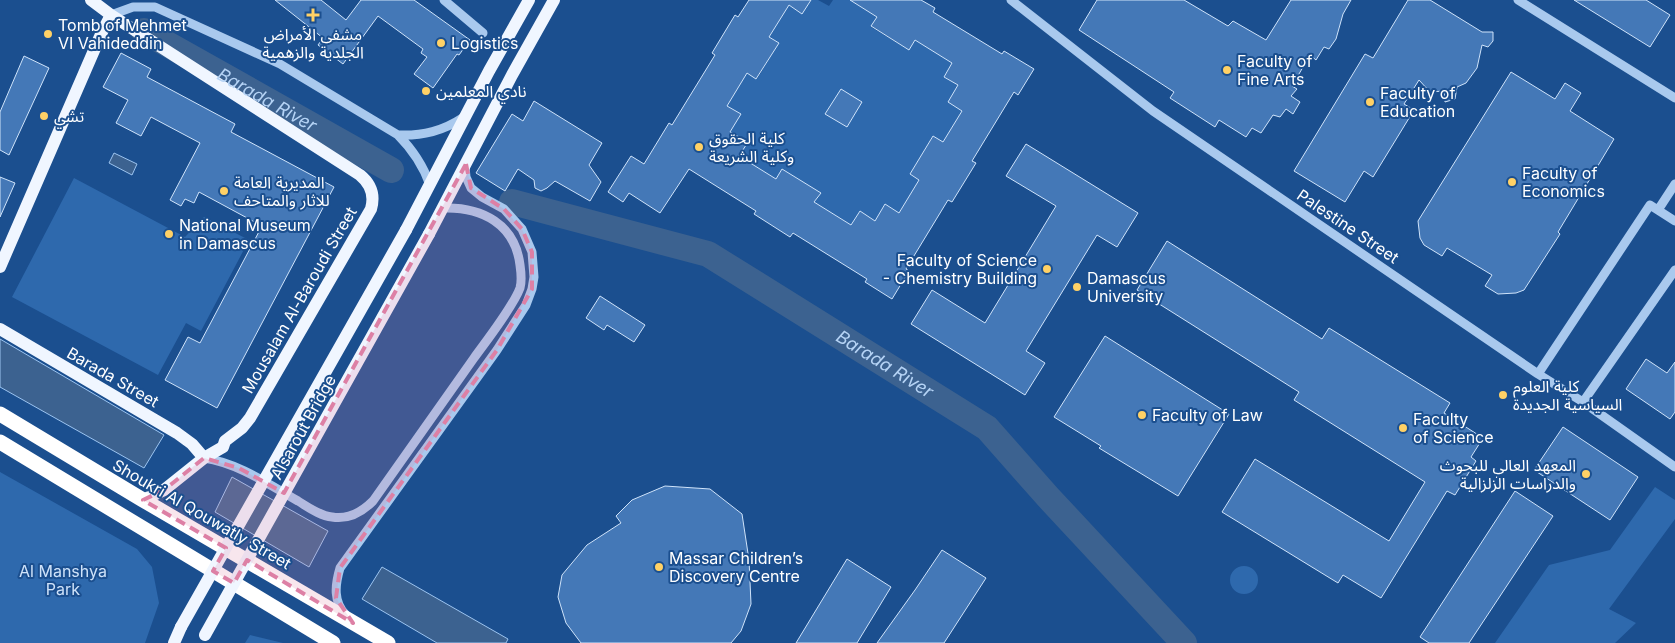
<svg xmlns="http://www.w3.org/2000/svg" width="1675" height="643" font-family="Inter,'Noto Sans Arabic',sans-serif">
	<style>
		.green { fill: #2e69ad }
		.water { fill: #3c6290; stroke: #9cc4f0 }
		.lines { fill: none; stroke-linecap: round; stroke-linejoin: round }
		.river { stroke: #3c6290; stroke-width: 26 }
		.building { fill: #4478b7; stroke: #cfe3fa }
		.minor { stroke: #a9c9ee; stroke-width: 9 }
		.major { stroke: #f0f6ff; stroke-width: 12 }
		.highway { stroke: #fff; stroke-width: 15 }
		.major-bridge { stroke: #f0f6ff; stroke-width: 12 }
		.marked { fill: #dd80a5; fill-opacity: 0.2; stroke: #dd80a5; stroke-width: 4; stroke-dasharray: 10 6; stroke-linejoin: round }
		.poi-dot { fill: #ffd166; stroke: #1b4f8f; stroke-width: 2 }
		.labels { text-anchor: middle; stroke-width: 4; stroke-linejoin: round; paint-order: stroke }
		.poi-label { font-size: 16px; fill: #fff; stroke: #1b4f8f; text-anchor: start }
		.street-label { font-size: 16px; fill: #fff; stroke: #1b4f8f }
		.park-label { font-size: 16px; fill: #cfe3fa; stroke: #1b4f8f }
		.water-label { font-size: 18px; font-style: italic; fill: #b5d3f5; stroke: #1b4f8f }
	</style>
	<rect width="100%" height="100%" fill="#1b4f8f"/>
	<!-- green -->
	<path class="green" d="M811 0H818L829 6 833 0H850L877 17 871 27 909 50 915 40 952 63 944 77 958 85 962 111 943 142 932 137 910 174 919 180 899 213 885 204 875 221 860 211 851 225 814 202 820 193 782 169 776 179 739 156 747 142 730 132 740 114 727 106 747 73 757 79 779 43 769 37 789 5 802 13Z
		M74 178 185 237 204 217 249 240 201 331 186 323 158 375 12 297Z
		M0 472 137 549 152 567 159 603 145 643H0Z
		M1655 487 1675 500V519L1609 609 1636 623 1615 643H1495L1549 565 1610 550Z
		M1230 580a14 14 0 1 1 28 0a14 14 0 1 1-28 0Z
		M250 635 283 643H245Z"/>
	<!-- water -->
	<path class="water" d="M114 153 137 164 132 175 109 163Z
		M0 339 164 435 144 468 0 387Z
		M232 477 328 531 309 567 215 512Z
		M382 567 508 639 506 643H437L362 599Z"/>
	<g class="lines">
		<!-- river -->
		<g class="river">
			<path id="s1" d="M144 31 391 170"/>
			<path id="s2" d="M512 202 708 254 987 428 1048 497 1184 643"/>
		</g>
	</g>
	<!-- building -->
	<path class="building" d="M275 0H321L346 20 361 0H414L470 40 459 55 457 54 433 88 414 74 427 57 421 53 423 49 378 16 343 64 318 45 323 38Z
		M749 0H811L802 14 789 5 769 37 779 43 756 79 747 73 727 106 741 114 730 132 748 142 739 156 776 179 782 169 821 193 814 202 851 225 860 211 875 221 885 204 899 213 919 180 910 174 933 136 943 142 962 111 948 102 958 85 944 77 952 63 915 40 909 50 871 26 877 17 850 0H921L935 8 933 12 1002 54 1004 51 1034 69 1018 95 1014 92 972 161 976 163 952 202 948 200 906 269 909 271 892 299 865 282 867 279 793 233 790 237 754 214 756 211 689 169 660 213 629 193 623 202 608 192 631 156 644 164 669 123 672 125 715 55 712 53 735 15 738 17Z
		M1097 0H1184L1228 26 1233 21 1266 40 1291 0H1351L1343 14 1336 39 1329 49 1324 47 1316 60 1310 55 1292 86 1297 89 1291 96 1300 102 1293 114 1286 109 1280 117 1273 115 1261 133 1252 128 1246 137 1219 120 1215 127 1170 98 1174 92 1079 30Z
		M1408 0H1430L1482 32H1493V41L1488 47 1482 45 1477 68 1466 83 1457 87 1455 99 1445 102 1444 91 1430 92 1419 80 1404 104 1414 110 1373 177 1364 171 1345 202 1294 171 1365 54 1373 58Z
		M1574 0H1646L1670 15 1650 47Z
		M121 53 151 69 147 77 235 124 231 132 334 187 217 408 165 380 188 337 200 343 262 226 199 192 194 203 185 199 181 206 170 200 200 143 151 117 141 136 116 123 128 100 103 87Z
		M24 56 49 68 9 155 0 150V112Z
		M1511 72 1555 99 1565 83 1581 93 1570 111 1614 139 1558 232 1560 234 1524 290 1516 293 1498 294 1485 286 1492 275 1447 248 1442 256 1424 245 1420 238 1418 221Z
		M841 89 862 102 847 127 825 114Z
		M534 101 602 143 589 165 601 182 590 201 555 181 547 188 541 191 535 188 534 180 518 169 505 191 476 173 512 114 523 121Z
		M1026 144 1138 213 1117 247 1097 235 1026 351 1045 363 1025 395 911 324 932 290 985 323 1056 206 1006 176Z
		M0 177 15 183 0 217Z
		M1167 241 1322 339 1329 328 1450 403 1444 413 1483 438 1471 457 1476 461 1455 495 1447 491 1381 598 1343 575 1338 583 1222 512 1255 459 1389 541 1425 482 1294 400 1299 392 1137 290Z
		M600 296 645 325 634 342 607 325 604 330 586 318Z
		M1105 336 1229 414 1178 496 1099 448 1101 446 1054 417Z
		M1646 359 1667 373 1675 362V412L1670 419 1626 389Z
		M1563 427 1638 477 1610 520 1534 470Z
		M665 486 710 489 742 514 749 560 751 604 741 631 731 643H581L566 623 558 597 562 575 587 545 621 523 616 516 632 500Z
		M1515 491 1553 516 1469 643H1429L1420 637Z
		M942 550 986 578 944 643H877L915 590Z
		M847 559 891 587 857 643H796Z"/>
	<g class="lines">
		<!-- minor -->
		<path class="minor" d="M444 0 483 33
			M1011 0 1153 111 1538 374 1583 402 1675 467
			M1518 0 1675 98
			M111 15 133 7H155L280 64 398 135C413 150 423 165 430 185
			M398 135C423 136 443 131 464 117
			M1658 210 1675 184
			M1538 374 1650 205 1675 221
			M1583 402 1675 270
			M204 458C238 463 268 484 298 501 308 507 320 516 332 517 349 520 362 512 373 501 407 453 441 405 474 358 487 340 513 307 520 288 522 281 521 272 520 265 515 224 482 207 444 208
			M346 615C333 602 335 585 340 568L497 350 526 305 532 289 534 277 532 252 522 229 504 209 482 197 471 188 466 177 465 167"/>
		<!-- major -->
		<path class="major" d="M91 0 111 15 360 175C371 184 375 195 371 209L250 418 242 428 225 441 223 447 204 458 164 490 143 500
			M406 230 489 71 529 0
			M429 234 512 75 554 0
			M0 267 102 32 111 15
			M0 329 177 433 192 444 204 458
			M174 643 181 627"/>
		<!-- highway -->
		<path class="highway" d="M0 414 143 500 388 643
			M0 442 333 643"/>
		<!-- major-bridge -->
		<path class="major-bridge" d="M181 627 406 230
			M205 635 429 234"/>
	</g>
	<!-- marked area -->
	<path class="marked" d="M466 164 471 188 504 209 522 229 532 252V289L497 350 340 568 336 598 353 623 247 560 234 583 213 571 226 548 143 500 164 490 204 458 239 468 284 493Z"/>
	<!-- markers -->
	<g class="poi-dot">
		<path d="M310.5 7.5h5v5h5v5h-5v5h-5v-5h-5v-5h5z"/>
		<circle cx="48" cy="34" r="5"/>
		<circle cx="441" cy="43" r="5"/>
		<circle cx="1227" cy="70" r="5"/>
		<circle cx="426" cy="91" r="5"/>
		<circle cx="1370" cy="102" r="5"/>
		<circle cx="44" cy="116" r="5"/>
		<circle cx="699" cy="147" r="5"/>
		<circle cx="1512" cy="182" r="5"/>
		<circle cx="224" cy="191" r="5"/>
		<circle cx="169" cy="234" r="5"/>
		<circle cx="1047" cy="269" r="5"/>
		<circle cx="1077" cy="287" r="5"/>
		<circle cx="1503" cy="395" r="5"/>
		<circle cx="1142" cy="415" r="5"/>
		<circle cx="1403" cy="428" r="5"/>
		<circle cx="1586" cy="474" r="5"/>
		<circle cx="659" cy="567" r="5"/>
	</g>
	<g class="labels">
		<!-- poi labels -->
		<g class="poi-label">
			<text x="58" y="31">Tomb of Mehmet<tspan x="58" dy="18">VI Vahideddin</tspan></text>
			<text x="313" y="40" text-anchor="middle">مشفى الأمراض<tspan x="313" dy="18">الجلدية والزهمية</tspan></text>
			<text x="451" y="49">Logistics</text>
			<text x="1237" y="67">Faculty of<tspan x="1237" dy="18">Fine Arts</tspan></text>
			<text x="436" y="97">نادي المعلمين</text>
			<text x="1380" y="99">Faculty of<tspan x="1380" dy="18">Education</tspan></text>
			<text x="54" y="122">تشي</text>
			<text x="709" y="144">كلية الحقوق<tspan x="709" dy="18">وكلية الشريعة</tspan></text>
			<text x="1522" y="179">Faculty of<tspan x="1522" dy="18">Economics</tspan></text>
			<text x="234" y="188">المديرية العامة<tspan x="234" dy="18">للاثار والمتاحف</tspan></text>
			<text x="179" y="231">National Museum<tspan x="179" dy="18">in Damascus</tspan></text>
			<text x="1037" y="266" text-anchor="end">Faculty of Science<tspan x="1037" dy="18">- Chemistry Building</tspan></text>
			<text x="1087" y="284">Damascus<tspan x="1087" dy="18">University</tspan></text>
			<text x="1513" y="392">كلية العلوم<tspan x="1513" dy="18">السياسية الجديدة</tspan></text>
			<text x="1152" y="421">Faculty of Law</text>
			<text x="1413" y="425">Faculty<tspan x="1413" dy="18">of Science</tspan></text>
			<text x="1576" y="471" text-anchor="end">المعهد العالي للبحوث<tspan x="1576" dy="18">والدراسات الزلزالية</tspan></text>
			<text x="669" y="564">Massar Children’s<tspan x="669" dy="18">Discovery Centre</tspan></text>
		</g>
		<!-- street labels -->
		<g class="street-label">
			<text transform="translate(1348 226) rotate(34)" y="6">Palestine Street</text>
			<text transform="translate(299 300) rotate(-60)" y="6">Mousalam Al-Baroudi Street</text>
			<text transform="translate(113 377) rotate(30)" y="6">Barada Street</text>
			<text transform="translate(303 427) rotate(-61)" y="6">Alsarout Bridge</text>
			<text transform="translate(202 514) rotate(30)" y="6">Shoukri Al Qouwatly Street</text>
		</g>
		<!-- park labels -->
		<g class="park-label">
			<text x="63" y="577">Al Manshya<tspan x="63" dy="18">Park</tspan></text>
		</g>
		<!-- water labels -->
		<g class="water-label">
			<text dy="6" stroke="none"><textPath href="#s1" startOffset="141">Barada River</textPath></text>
			<text dy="6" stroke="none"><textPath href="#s2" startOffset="411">Barada River</textPath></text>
		</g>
	</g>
</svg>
